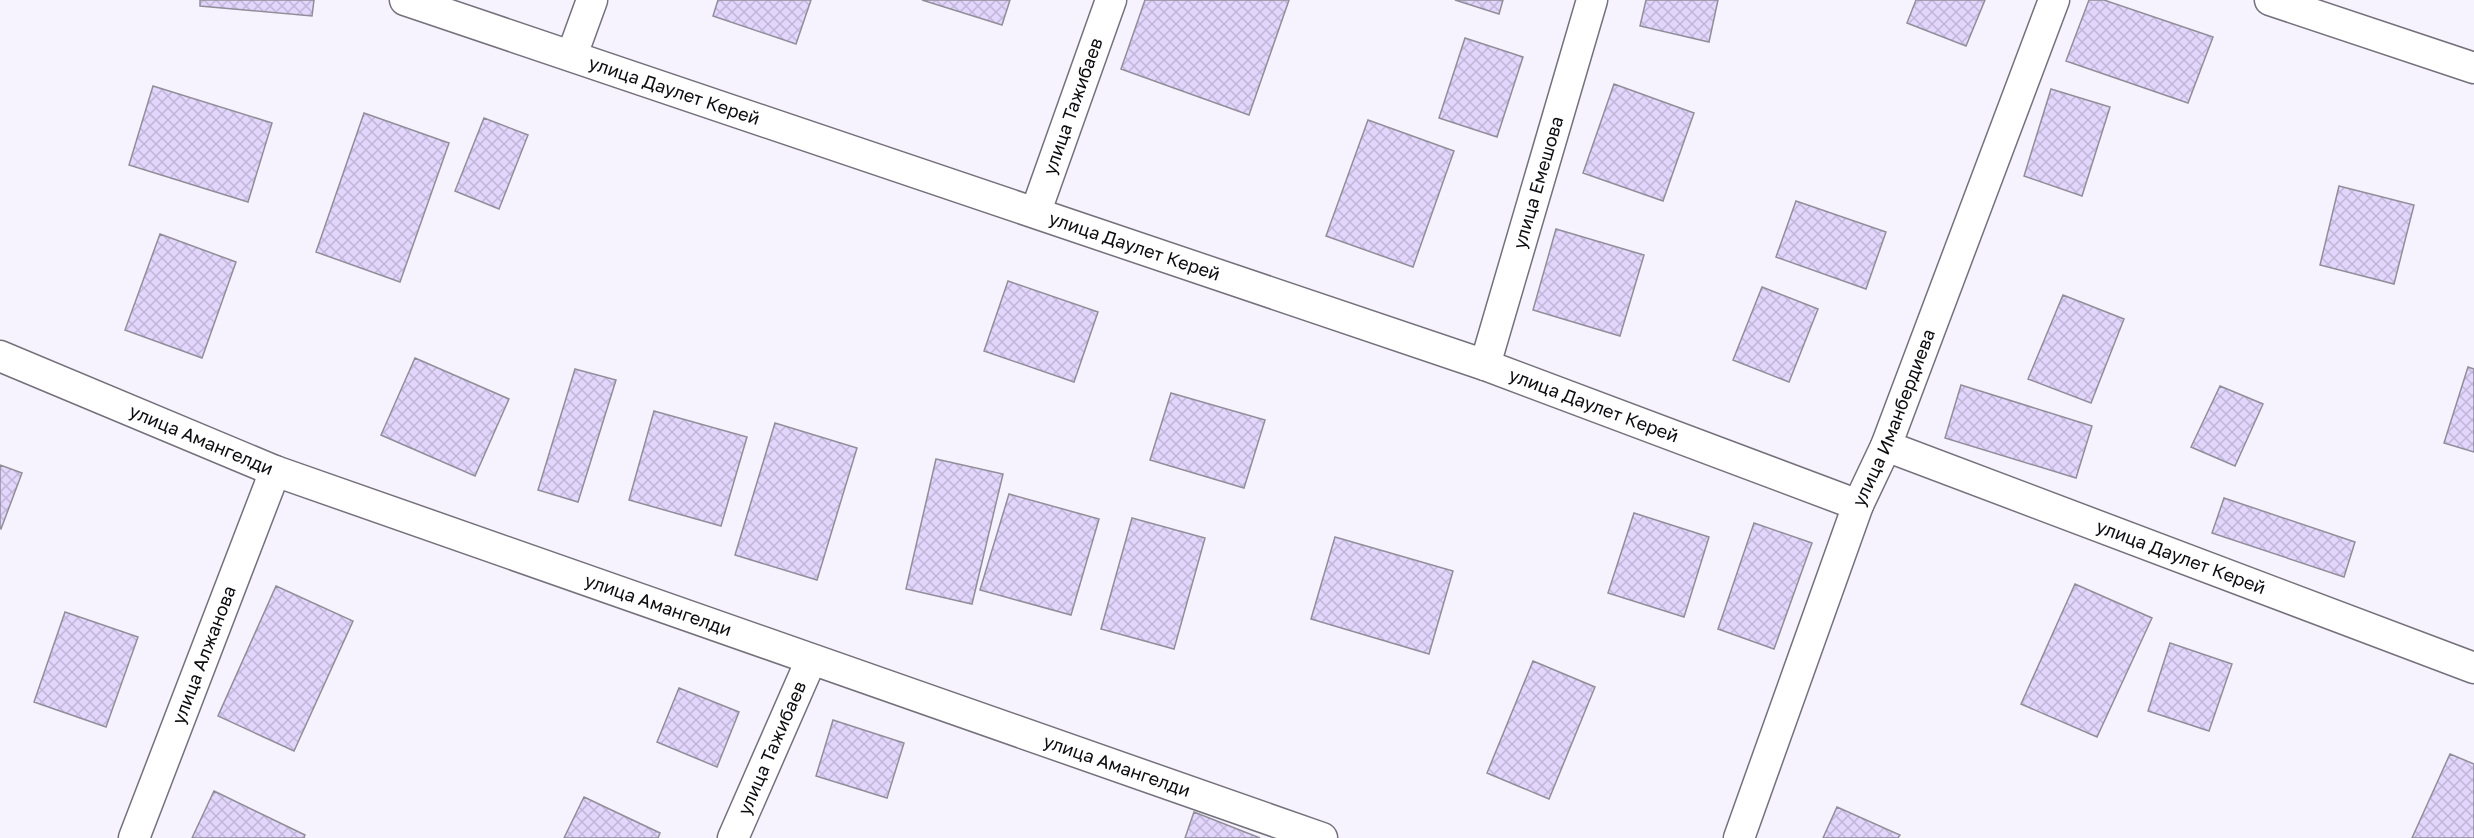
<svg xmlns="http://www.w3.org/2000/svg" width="2474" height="838" font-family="'Golos Text',sans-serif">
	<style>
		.building { fill: url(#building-cross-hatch); stroke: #918e99; stroke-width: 1.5 }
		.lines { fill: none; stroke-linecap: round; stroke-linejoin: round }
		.street-casing { stroke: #74717c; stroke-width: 33 }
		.street { stroke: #fff; stroke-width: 30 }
		.labels { text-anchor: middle; stroke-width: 4.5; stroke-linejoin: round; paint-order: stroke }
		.street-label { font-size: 18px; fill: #0d0c10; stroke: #fff }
	</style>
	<defs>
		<pattern id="building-cross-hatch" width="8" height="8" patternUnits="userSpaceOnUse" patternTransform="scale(1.5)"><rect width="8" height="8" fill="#e2d6fd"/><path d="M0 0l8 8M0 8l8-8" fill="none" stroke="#c1b6d8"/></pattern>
	</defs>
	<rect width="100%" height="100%" fill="#f6f3fe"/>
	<!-- building -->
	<path class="building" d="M200 0H314L312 16 200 6Z
		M718 0H811L796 44 713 16Z
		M922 0H1010L1002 25Z
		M1145 0H1289L1249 115 1121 69Z
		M1455 0H1503L1499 14Z
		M1646 0H1718L1709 42 1640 26Z
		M1916 0H1985L1966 46 1907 23Z
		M2089 0H2104L2213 37 2188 103 2066 61Z
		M1465 38 1523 57 1497 137 1439 118Z
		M1614 84 1694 113 1663 201 1583 173Z
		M153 86 272 123 248 202 129 165Z
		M2051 89 2110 107 2082 196 2024 176Z
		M364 113 449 143 400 282 316 252Z
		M484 118 528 135 499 209 455 191Z
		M1368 120 1454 151 1413 267 1326 236Z
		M2339 186 2414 205 2394 284 2320 265Z
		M1796 201 1886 232 1866 289 1776 257Z
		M1556 229 1644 255 1620 336 1533 310Z
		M160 234 236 262 202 358 125 330Z
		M1008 281 1098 312 1074 382 984 351Z
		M1762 287 1818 309 1789 382 1733 360Z
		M2063 295 2124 319 2091 403 2028 379Z
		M415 358 509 399 475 476 381 435Z
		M2468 367 2474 369V452L2444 443Z
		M575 369 616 380 578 502 538 490Z
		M1961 385 2092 426 2076 478 1945 438Z
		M2220 386 2263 404 2235 466 2191 447Z
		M1171 393 1265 420 1244 488 1150 460Z
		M654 411 747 437 721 526 629 500Z
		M775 423 857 448 817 580 735 555Z
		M936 459 1003 474 972 604 906 589Z
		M0 465 22 473 1 529 0 528Z
		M1009 494 1099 519 1071 615 980 590Z
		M2224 498 2355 542 2344 577 2212 533Z
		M1634 513 1709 537 1684 617 1608 593Z
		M1132 518 1205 538 1174 649 1101 629Z
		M1754 523 1812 543 1774 649 1718 629Z
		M1335 537 1453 571 1429 654 1311 619Z
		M2075 584 2152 618 2097 737 2021 704Z
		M276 586 353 621 294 751 218 716Z
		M65 612 138 637 106 727 34 702Z
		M2170 643 2232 664 2209 731 2148 711Z
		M1533 661 1595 687 1549 799 1487 773Z
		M679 688 739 712 717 767 657 742Z
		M833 720 904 743 887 798 816 776Z
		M2450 754 2474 764V838H2412Z
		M214 791 305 835 304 838H192Z
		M584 797 660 833 658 838H564Z
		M1837 807 1900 835 1898 838H1823Z
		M1194 812 1260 838H1185Z"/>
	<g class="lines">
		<!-- street casing -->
		<g class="street-casing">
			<g id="street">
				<path id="s1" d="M405 0 1485 365 1858 505"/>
				<path d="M2270 0 2474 68"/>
				<path d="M572 55 592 0"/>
				<path id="s2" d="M1036 211 1111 0"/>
				<path id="s3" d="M0 356 275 471 1322 838"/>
				<path id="s4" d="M1485 365 1592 0"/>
				<path id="s5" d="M1886 446 2474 668"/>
				<path id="s6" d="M134 838 275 471"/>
				<path id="s7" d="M733 838 811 660"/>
				<path id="s8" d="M1739 838 1858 505 1886 446 2054 0"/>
			</g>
		</g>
		<!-- street -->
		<use href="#street" class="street"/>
	</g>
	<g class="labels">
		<!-- street labels -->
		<g class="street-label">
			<text dy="6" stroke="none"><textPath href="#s1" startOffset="284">улица Даулет Керей</textPath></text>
			<text dy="6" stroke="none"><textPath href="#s2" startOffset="111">улица Тажибаев</textPath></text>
			<text dy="6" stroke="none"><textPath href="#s4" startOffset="190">улица Емешова</textPath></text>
			<text dy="6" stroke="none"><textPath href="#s1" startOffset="770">улица Даулет Керей</textPath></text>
			<text dy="6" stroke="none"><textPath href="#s1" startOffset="1256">улица Даулет Керей</textPath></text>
			<text dy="6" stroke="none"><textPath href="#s8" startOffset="448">улица Иманбердиева</textPath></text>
			<text dy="6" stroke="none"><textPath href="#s3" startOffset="218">улица Амангелди</textPath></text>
			<text dy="6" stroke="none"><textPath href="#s5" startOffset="315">улица Даулет Керей</textPath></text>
			<text dy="6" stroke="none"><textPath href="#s3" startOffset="704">улица Амангелди</textPath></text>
			<text dy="6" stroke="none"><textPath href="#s6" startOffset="196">улица Алжанова</textPath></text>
			<text dy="6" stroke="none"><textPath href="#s7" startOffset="98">улица Тажибаев</textPath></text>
			<text dy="6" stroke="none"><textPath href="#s3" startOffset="1190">улица Амангелди</textPath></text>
		</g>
	</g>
</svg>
